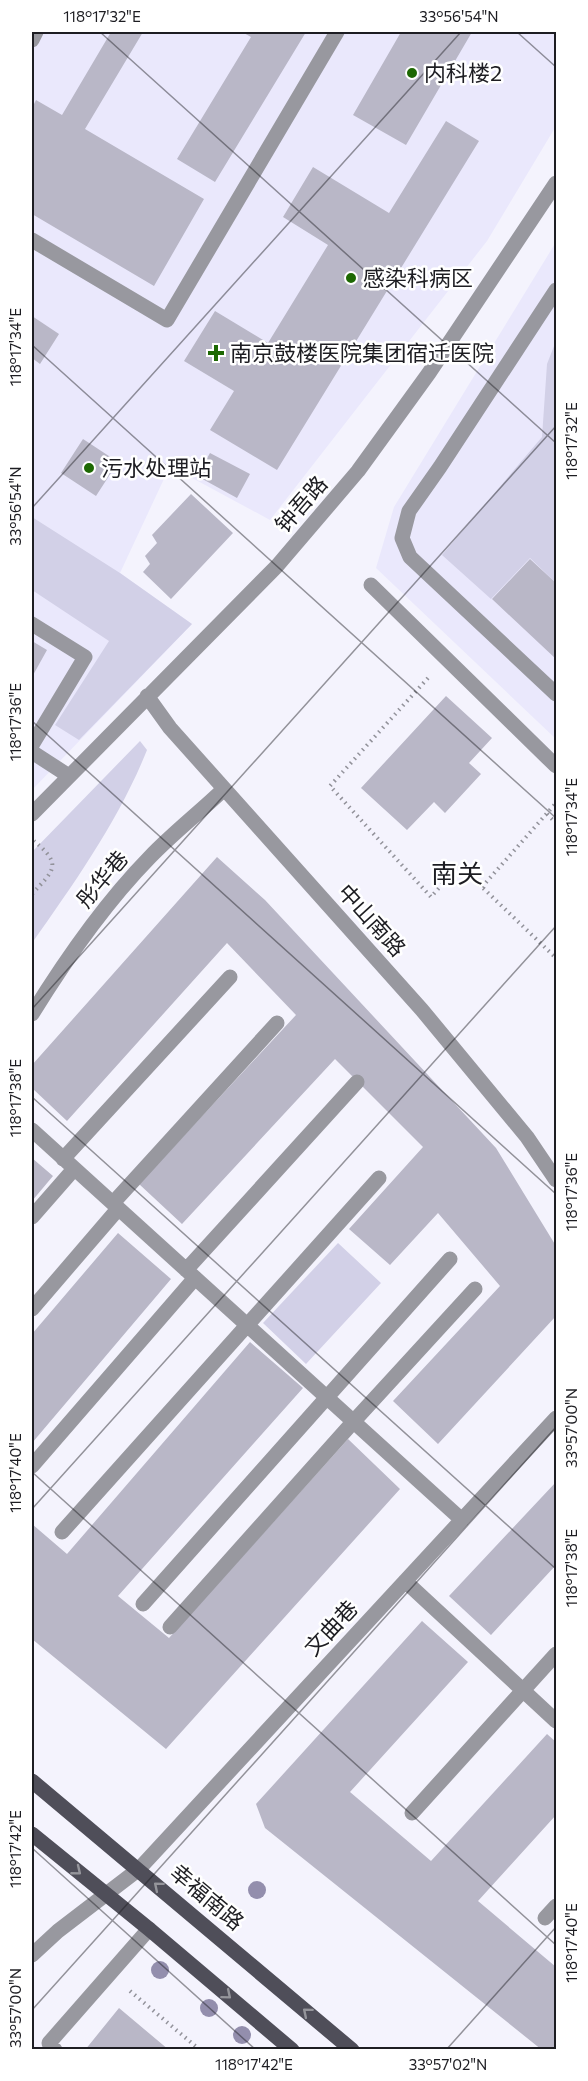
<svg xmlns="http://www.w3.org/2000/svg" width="588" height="2081" font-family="Commissioner,'Noto Sans SC',sans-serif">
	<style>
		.built { fill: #eae8fc }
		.green { fill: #d2d0e7 }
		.building { fill: #b9b7c7 }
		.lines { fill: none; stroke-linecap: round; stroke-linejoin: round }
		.path { stroke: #92929a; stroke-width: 4; stroke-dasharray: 1.5 4.5; stroke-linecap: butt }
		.minor { stroke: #98989f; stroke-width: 15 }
		.major { stroke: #4f4e59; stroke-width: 15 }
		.tree { fill: #938ead }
		.oneway { stroke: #95959b }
		.ticks { fill: none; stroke: #1d1d22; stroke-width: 1.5; stroke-opacity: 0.45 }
		.poi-dot { fill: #1d6803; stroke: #fff; stroke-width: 2 }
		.labels { text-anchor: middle; stroke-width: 5; stroke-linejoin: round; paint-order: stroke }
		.poi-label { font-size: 22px; fill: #1d1d22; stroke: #fff; text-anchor: start }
		.street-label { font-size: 22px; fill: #1d1d22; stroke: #fff }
		.quarter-label { font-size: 26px; fill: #1d1d22; stroke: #fff }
		.neatline { fill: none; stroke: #1d1d22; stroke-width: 2 }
		.ticks-label { font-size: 15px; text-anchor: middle; fill: #1d1d22 }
	</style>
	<rect width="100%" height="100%" fill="#f4f3fd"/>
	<!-- built -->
	<path class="built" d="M32 32H556V126L487 241 270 520 170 466 120 573 192 624 32 790Z
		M556 242V739L376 568 394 507Z"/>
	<!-- green -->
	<path class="green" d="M556 341V583L530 558 491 599 442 555 542 437 547 364Z
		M32 517 120 573 192 624 79 740 55 725 109 641 32 590Z
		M140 741 147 750C119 820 75 882 32 943V852Z
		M338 1243 381 1283 306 1364 263 1323Z"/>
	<!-- building -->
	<path class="building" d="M111 32H143L85 129 204 199 154 286 32 214V108L36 100 62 115Z
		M242 32H306L215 182 177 159 251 37Z
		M401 32H472L406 145 353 115Z
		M446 121 479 141 277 470 210 430 234 391 184 361 215 311 268 343 328 245 283 217 313 167 389 213Z
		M32 316 59 334 40 364 32 358Z
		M83 439 118 462 96 496 61 473Z
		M210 453 250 474 237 498 197 476Z
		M191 494 233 533 171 599 143 572 150 564 145 556 157 543 152 535Z
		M530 559 556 583V659L492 599Z
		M32 641 47 650 32 677Z
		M446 696 492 738 469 763 481 774 445 813 434 802 407 830 361 788Z
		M217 857 265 900 496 1148 556 1246V1316L438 1444 393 1401 500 1286 438 1213 390 1265 349 1229 423 1147 335 1059 182 1224 139 1184 296 1015 227 943 67 1121 32 1088V1065Z
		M32 1158 53 1176 32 1201Z
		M118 1233 171 1279 32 1443V1334Z
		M250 1342 303 1388 118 1596 169 1638 348 1439 400 1489 166 1749 32 1639V1524L67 1554Z
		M556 1482V1565L491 1635 449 1596Z
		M422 1621 468 1662 350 1792 431 1861 547 1734 556 1742V1815L478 1901 556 1967V2050H542L265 1828 256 1804Z
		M119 2008 169 2050H85Z"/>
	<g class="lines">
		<!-- path -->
		<path class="path" d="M428 678 330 786 431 897 459 865 556 958
			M547 814 556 823
			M482 887 556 803
			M32 894C54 870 63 865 34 841
			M130 1991 200 2050"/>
		<!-- minor -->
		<path class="minor" d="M32 40 36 32
			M32 240 167 320 337 32
			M556 290 440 467 409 511 402 538 410 557 556 694
			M371 585 556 766
			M32 624 85 657 32 745
			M147 696 170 728 422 1010 527 1137 556 1180
			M32 752 69 776
			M32 814 277 566 358 471 429 373 556 183
			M32 1014C66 959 104 904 150 857 173 833 200 812 224 789
			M32 1130 462 1520
			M63 1159 230 977
			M113 1203 277 1023
			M32 1217 74 1169
			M186 1270 357 1082
			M32 1309 118 1209
			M32 1466 195 1278
			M62 1532 379 1178
			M405 1581 556 1721
			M143 1604 450 1259
			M170 1627 354 1421 475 1289
			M412 1813 556 1654
			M545 1918 556 1906
			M32 1955 58 1931 139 1869 556 1418
			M55 2050 49 2043 149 1929"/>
		<!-- major -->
		<path class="major" d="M32 1781 352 2050
			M32 1834 149 1929 292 2050"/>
	</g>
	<!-- trees -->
	<g class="tree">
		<circle cx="257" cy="1890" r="9"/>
		<circle cx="160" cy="1970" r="9"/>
		<circle cx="209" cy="2008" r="9"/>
		<circle cx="242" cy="2035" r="9"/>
	</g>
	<!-- one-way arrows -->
	<defs><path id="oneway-chevron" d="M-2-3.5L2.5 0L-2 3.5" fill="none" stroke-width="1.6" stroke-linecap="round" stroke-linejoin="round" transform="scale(1.5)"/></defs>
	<g class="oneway">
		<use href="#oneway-chevron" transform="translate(77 1871) rotate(39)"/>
		<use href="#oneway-chevron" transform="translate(158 1886) rotate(-140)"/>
		<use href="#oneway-chevron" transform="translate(227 1995) rotate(40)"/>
		<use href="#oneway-chevron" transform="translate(307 2012) rotate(-140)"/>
	</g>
	<!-- ticks -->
	<path class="ticks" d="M100 32 556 443M517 32 556 67M32 345 556 818M32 508 461 32M32 721 556 1194M32 1009 556 426M32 1097 556 1569M32 1472 556 1945M32 1509 556 926M32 1848 256 2050M32 2010 556 1427M446 2050 556 1927"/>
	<!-- markers -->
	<g class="poi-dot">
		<circle cx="412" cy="73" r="6"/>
		<circle cx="351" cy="278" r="6"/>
		<path d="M213 344h6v6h6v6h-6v6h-6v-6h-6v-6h6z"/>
		<circle cx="89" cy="468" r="6"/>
	</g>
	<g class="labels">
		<!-- poi labels -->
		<g class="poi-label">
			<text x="424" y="81">内科楼2</text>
			<text x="363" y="286">感染科病区</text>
			<text x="230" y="361">南京鼓楼医院集团宿迁医院</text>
			<text x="101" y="476">污水处理站</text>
		</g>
		<!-- street labels -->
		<g class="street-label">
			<text transform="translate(301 504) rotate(-49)" y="8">钟吾路</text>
			<text transform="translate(102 879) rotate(-50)" y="8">彤华巷</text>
			<text transform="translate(372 920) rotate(48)" y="8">中山南路</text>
			<text transform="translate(331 1628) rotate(-47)" y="8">文曲巷</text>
			<text transform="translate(207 1897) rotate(40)" y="8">幸福南路</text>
		</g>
		<!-- quarter labels -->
		<g class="quarter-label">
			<text x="457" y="883">南关</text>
		</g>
	</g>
	<!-- border -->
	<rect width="588" height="2081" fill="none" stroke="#ffffff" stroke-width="66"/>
	<rect x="33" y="33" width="522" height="2015" class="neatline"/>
	<g class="ticks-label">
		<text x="102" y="22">118°17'32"E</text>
		<text x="459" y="22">33°56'54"N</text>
		<text transform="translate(16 347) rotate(-90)" y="5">118°17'34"E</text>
		<text transform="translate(572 441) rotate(-90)" y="5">118°17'32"E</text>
		<text transform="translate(16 506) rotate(-90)" y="5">33°56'54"N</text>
		<text transform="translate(16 722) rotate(-90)" y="5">118°17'36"E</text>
		<text transform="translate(572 817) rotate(-90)" y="5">118°17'34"E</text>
		<text transform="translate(16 1098) rotate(-90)" y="5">118°17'38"E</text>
		<text transform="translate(572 1192) rotate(-90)" y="5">118°17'36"E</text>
		<text transform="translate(572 1428) rotate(-90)" y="5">33°57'00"N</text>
		<text transform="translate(16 1473) rotate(-90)" y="5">118°17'40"E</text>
		<text transform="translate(572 1568) rotate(-90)" y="5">118°17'38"E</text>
		<text transform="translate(16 1849) rotate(-90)" y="5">118°17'42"E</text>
		<text transform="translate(572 1943) rotate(-90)" y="5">118°17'40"E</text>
		<text transform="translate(16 2008) rotate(-90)" y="5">33°57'00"N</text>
		<text x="254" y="2070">118°17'42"E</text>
		<text x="448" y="2070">33°57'02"N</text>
	</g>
</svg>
